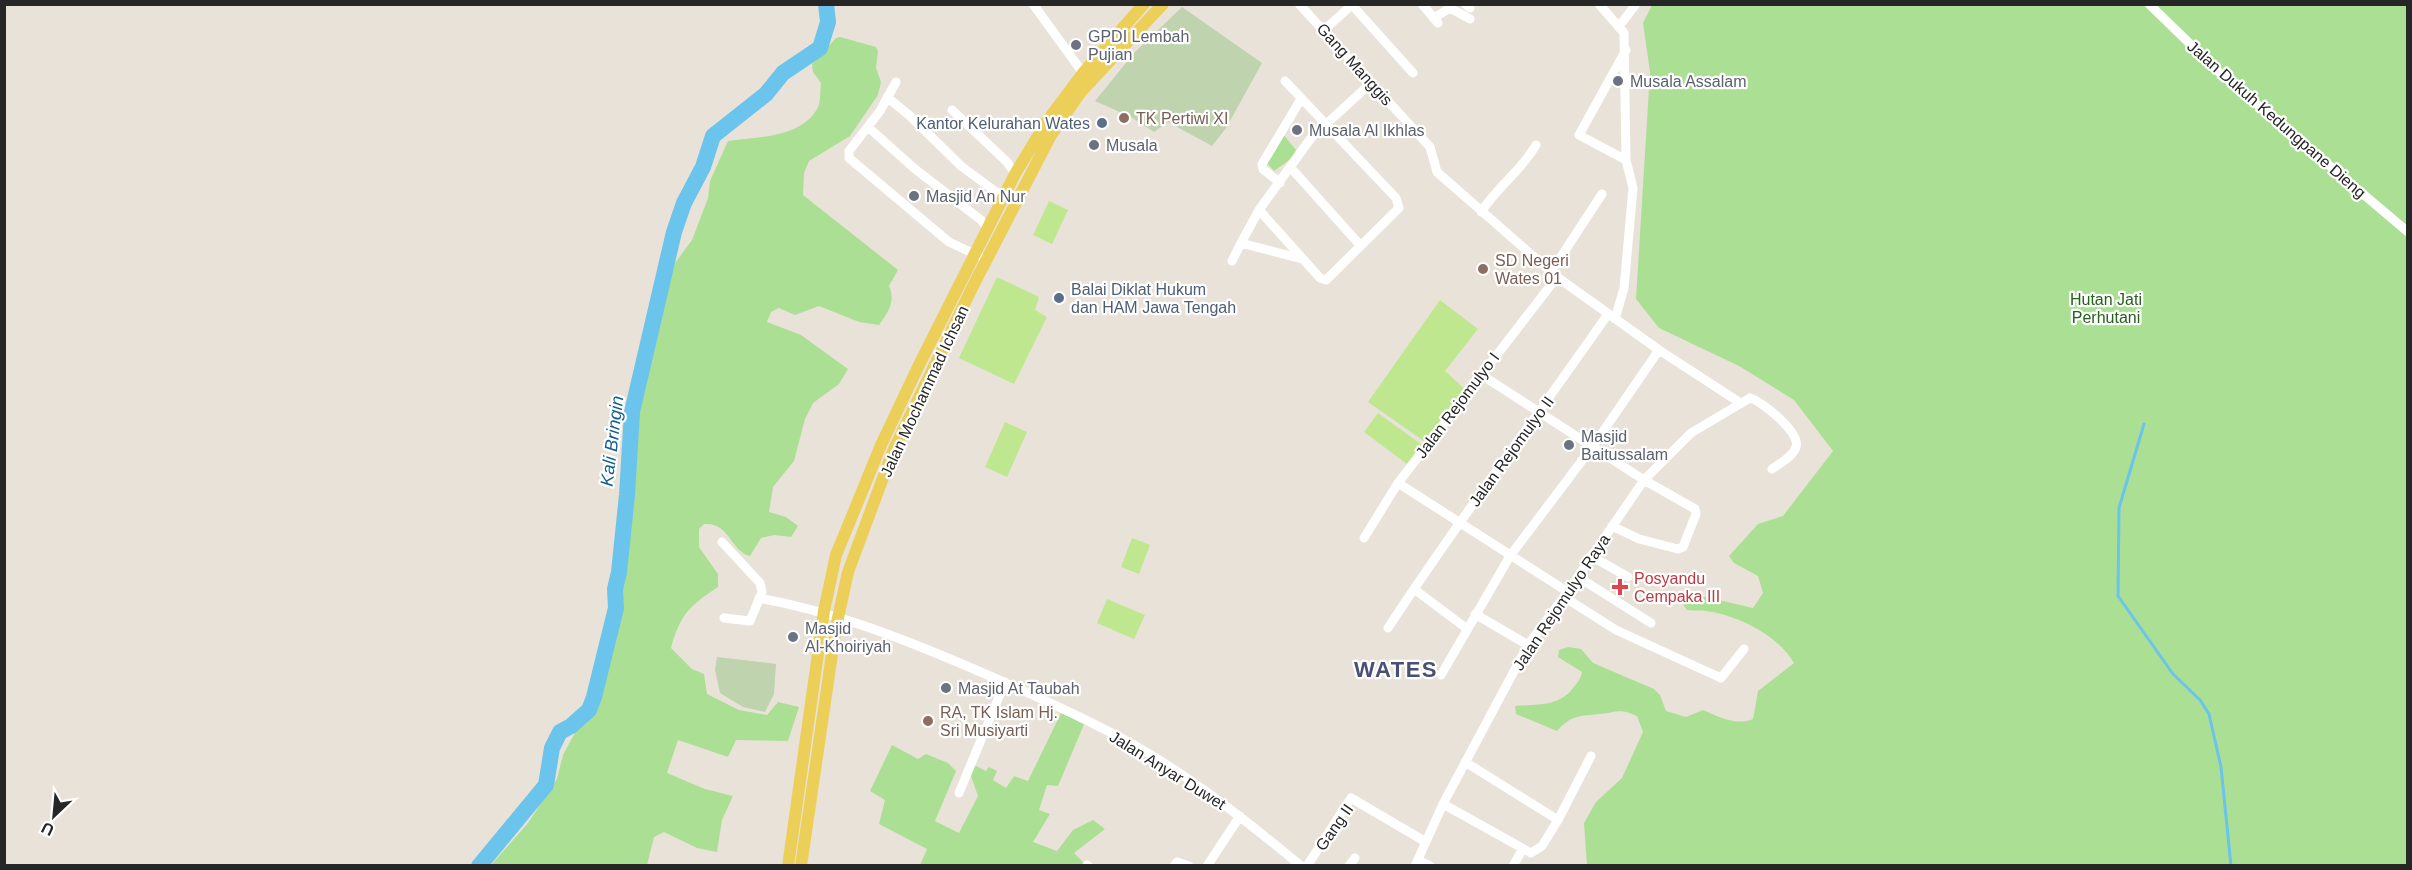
<svg xmlns="http://www.w3.org/2000/svg" width="2412" height="870" font-family="Arial,sans-serif">
	<style>
		.green { fill: #abe094 }
		.cemetery { fill: #bfd3af }
		.pitch { fill: #bfe790 }
		.lines { fill: none; stroke-linecap: round; stroke-linejoin: round }
		.stream { stroke: #6bc4eb; stroke-width: 3 }
		.river { stroke: #6bc4eb; stroke-width: 16 }
		.minor { stroke: #fff; stroke-width: 9 }
		.major { stroke: #eccf59; stroke-width: 12 }
		.worship-dot { fill: #6b7280; stroke: #fff; stroke-width: 2 }
		.education-dot { fill: #8d6e63; stroke: #fff; stroke-width: 2 }
		.service-dot { fill: #5c6f8a; stroke: #fff; stroke-width: 2 }
		.health-dot { fill: #e0444e; stroke: #fff; stroke-width: 2 }
		.labels { text-anchor: middle; stroke-width: 4.5; stroke-linejoin: round; paint-order: stroke }
		.worship-label { font-size: 16px; fill: #5b616d; stroke: #fff; text-anchor: start }
		.street-label { font-size: 16px; fill: #262626; stroke: #fff }
		.education-label { font-size: 16px; fill: #785e54; stroke: #fff; text-anchor: start }
		.service-label { font-size: 16px; fill: #4e5e75; stroke: #fff; text-anchor: end }
		.park-label { font-size: 16px; fill: #26601a; stroke: #fff }
		.health-label { font-size: 16px; fill: #be3a42; stroke: #fff; text-anchor: start }
		.water-label { font-size: 18px; font-style: italic; fill: #106091; stroke: #fff }
		.district-label { font-size: 22px; font-weight: bold; letter-spacing: 1.5px; fill: #494f75; stroke: #fff }
	</style>
	<rect width="100%" height="100%" fill="#e9e2d8"/>
	<!-- green -->
	<path class="green" d="M1652 5H2407V865H1587L1584 823 1596 802 1622 778 1643 732 1637 716C1619 708 1618 712 1600 714 1580 716 1571 715 1557 731L1516 714 1515 706C1537 704 1559 707 1573 688 1577 683 1581 679 1582 672L1558 657 1559 650 1568 647 1581 649 1593 663 1654 689 1660 695 1666 711 1686 717 1703 710C1719 717 1736 726 1753 719L1758 691 1794 663C1778 635 1737 615 1706 611 1699 610 1694 611 1687 610L1681 601 1697 595 1753 608 1763 593 1758 576 1734 563 1729 556 1758 524 1783 516 1833 451 1794 400 1739 366 1659 328 1636 299 1650 72 1643 23Z
		M840 37 876 47 878 51 876 68 881 82 878 95 850 136 809 161 804 173 803 195 898 270 889 286C896 302 888 312 879 325L859 322 819 306 795 315 779 308 771 312 767 322 801 335 848 369 839 384 813 403 805 419 794 461 773 487 769 512 786 517 798 526 791 537 774 535 761 538 750 556C730 551 730 522 704 524L699 529V547L718 574V587C689 606 680 615 671 648L692 669 704 674 707 694 739 710 767 715 778 702 799 707 788 741 736 740 728 757 678 740 667 773 705 789 733 796 722 820 717 852 697 848 664 832 654 837 647 865H491L528 823 557 779 563 755 577 729 591 718 598 708 608 649 621 601 630 534 636 429 654 329 675 263 692 240 708 198 710 181 728 141C756 137 803 138 818 107 821 100 820 90 821 83L813 72 812 64 836 38Z
		M1283 134 1296 150 1292 158 1274 171 1266 162Z
		M1062 711 1085 722 1058 786 1047 785 1039 810 1050 814 1033 842 1057 851 1073 830 1093 820 1105 829 1074 853 1086 865H920L927 849 879 824 885 800 870 791 892 745 918 759 926 754 948 763 956 771 935 821 959 833 978 796 971 776 974 765 986 771 989 767 997 771 993 780 1006 788 1014 776 1028 781Z"/>
	<!-- cemetery -->
	<path class="cemetery" d="M1182 7 1262 63 1226 128 1212 146 1168 122 1154 132 1131 117 1095 101 1134 53Z
		M717 657 776 664 774 694 765 712 743 707 720 693 715 670Z"/>
	<!-- pitch -->
	<path class="pitch" d="M1049 201 1068 210 1052 244 1033 235Z
		M997 277 1039 297 1035 310 1047 317 1014 384 959 358Z
		M1440 300 1478 329 1445 371 1467 391 1428 444 1368 402Z
		M1378 413 1425 447 1411 467 1364 432Z
		M1005 422 1027 432 1007 477 985 467Z
		M1132 538 1150 545 1139 574 1121 567Z
		M1107 599 1145 615 1134 639 1097 623Z"/>
	<g class="lines">
		<!-- stream -->
		<path class="stream" d="M2144 424 2119 508 2118 596 2173 674 2200 700 2209 714 2221 767 2231 866"/>
		<!-- river -->
		<path class="river" d="M479 866 546 785 552 748 560 732 571 726 589 710 594 697 616 608 615 589 619 572 627 495 632 412 674 232 684 203 703 167 713 136 766 94 783 73 820 48 828 22 826 4"/>
		<!-- minor -->
		<path class="minor" d="M1033 4 1083 73
			M1299 4 1430 147 1437 172 1557 277 1659 350 1739 402
			M1422 4 1438 23
			M1465 4 1470 8
			M1599 4 1624 33 1626 160 1633 188 1624 288 1615 319
			M2149 4 2221 74 2408 232
			M1352 5 1413 73
			M1434 18 1450 8 1470 19
			M1620 25 1636 4
			M1324 30 1353 4
			M1626 50 1579 135 1626 160
			M896 82 880 111 849 151V158L949 242 979 256
			M887 97 910 116 961 166 1003 197
			M952 110 1007 162 1015 174
			M868 127 915 169 981 220 988 229
			M1291 168 1360 245
			M1280 183 1263 169 1262 164 1301 99
			M1259 210 1320 278 1326 280 1399 208 1396 198 1285 81
			M1481 212C1497 187 1521 171 1536 145
			M1302 259 1241 243 1259 210 1311 138 1371 83
			M1232 261 1241 243
			M1551 272 1602 194
			M1480 374 1644 480 1695 509 1696 514 1683 547 1678 549 1639 539 1612 526
			M1398 483 1568 592
			M1364 538 1398 483 1557 277
			M722 542 760 583 762 592 750 621 724 618
			M1591 556 1628 577
			M1578 577 1651 623
			M1414 589 1466 628
			M1564 597 1616 630 1721 678 1744 649
			M759 598C831 611 896 636 962 664 1016 687 1071 711 1123 739 1185 772 1247 821 1301 866
			M1475 614 1528 645
			M1388 628C1458 521 1535 419 1608 314
			M1441 675 1510 556 1593 446 1659 350
			M959 793 1005 682
			M1443 804 1531 853 1542 846 1558 820 1465 762
			M1558 820 1591 756
			M1418 860 1430 866
			M1087 865 1088 866
			M1174 866 1177 862 1189 866
			M1207 866 1240 816
			M1307 866 1351 798 1426 842
			M1349 866 1355 858
			M1415 866 1443 804 1528 645 1564 597 1644 480 1691 433 1750 398C1763 402 1801 433 1796 447 1793 457 1780 463 1772 469
			M1513 866 1522 850"/>
		<!-- major -->
		<path class="major" d="M788 866 824 611 836 555 850 521 881 445 918 367 1015 174 1047 121 1083 73 1144 4
			M801 866 836 627 848 572 893 451 974 284 1051 135 1080 93 1163 4"/>
	</g>
	<!-- markers -->
	<g class="worship-dot">
		<circle cx="1076" cy="45" r="6"/>
		<circle cx="1618" cy="81" r="6"/>
		<circle cx="1297" cy="130" r="6"/>
		<circle cx="1094" cy="145" r="6"/>
		<circle cx="914" cy="196" r="6"/>
		<circle cx="1569" cy="445" r="6"/>
		<circle cx="793" cy="637" r="6"/>
		<circle cx="946" cy="688" r="6"/>
	</g>
	<g class="education-dot">
		<circle cx="1124" cy="118" r="6"/>
		<circle cx="1483" cy="269" r="6"/>
		<circle cx="928" cy="721" r="6"/>
	</g>
	<g class="service-dot">
		<circle cx="1102" cy="123" r="6"/>
		<circle cx="1059" cy="298" r="6"/>
	</g>
	<path class="health-dot" d="M1617 578h6v6h6v6h-6v6h-6v-6h-6v-6h6z"/>
	<g class="labels">
		<!-- worship labels -->
		<g class="worship-label">
			<text x="1088" y="42">GPDI Lembah<tspan x="1088" dy="18">Pujian</tspan></text>
			<text x="1630" y="87">Musala Assalam</text>
			<text x="1309" y="136">Musala Al Ikhlas</text>
			<text x="1106" y="151">Musala</text>
			<text x="926" y="202">Masjid An Nur</text>
			<text x="1581" y="442">Masjid<tspan x="1581" dy="18">Baitussalam</tspan></text>
			<text x="805" y="634">Masjid<tspan x="805" dy="18">Al-Khoiriyah</tspan></text>
			<text x="958" y="694">Masjid At Taubah</text>
		</g>
		<!-- street labels -->
		<g class="street-label">
			<text transform="translate(1355 64) rotate(48)" y="6">Gang Manggis</text>
			<text transform="translate(2277 119) rotate(41)" y="6">Jalan Dukuh Kedungpane Dieng</text>
			<text transform="translate(924 391) rotate(-65)" y="6">Jalan Mochammad Ichsan</text>
			<text transform="translate(1457 405) rotate(-53)" y="6">Jalan Rejomulyo I</text>
			<text transform="translate(1511 451) rotate(-54)" y="6">Jalan Rejomulyo II</text>
			<text transform="translate(1561 602) rotate(-56)" y="6">Jalan Rejomulyo Raya</text>
			<text transform="translate(1168 770) rotate(32)" y="6">Jalan Anyar Duwet</text>
			<text transform="translate(1334 827) rotate(-55)" y="6">Gang II</text>
		</g>
		<!-- education labels -->
		<g class="education-label">
			<text x="1136" y="124">TK Pertiwi XI</text>
			<text x="1495" y="266">SD Negeri<tspan x="1495" dy="18">Wates 01</tspan></text>
			<text x="940" y="718">RA, TK Islam Hj.<tspan x="940" dy="18">Sri Musiyarti</tspan></text>
		</g>
		<!-- service labels -->
		<g class="service-label">
			<text x="1090" y="129">Kantor Kelurahan Wates</text>
			<text x="1071" y="295" text-anchor="start">Balai Diklat Hukum<tspan x="1071" dy="18">dan HAM Jawa Tengah</tspan></text>
		</g>
		<!-- park labels -->
		<g class="park-label">
			<text x="2106" y="305">Hutan Jati<tspan x="2106" dy="18">Perhutani</tspan></text>
		</g>
		<!-- health labels -->
		<g class="health-label">
			<text x="1634" y="584">Posyandu<tspan x="1634" dy="18">Cempaka III</tspan></text>
		</g>
		<!-- water labels -->
		<g class="water-label">
			<text transform="translate(612 441) rotate(-83)" y="6">Kali Bringin</text>
		</g>
		<!-- district labels -->
		<g class="district-label">
			<text x="1396" y="677">WATES</text>
		</g>
	</g>
	<!-- border -->
	<rect width="2412" height="870" fill="none" stroke="#262626" stroke-width="12"/>
	<!-- north arrow -->
	<g transform="translate(54 816) rotate(206)" stroke="#ffffff" stroke-width="4.5" paint-order="stroke">
	<path d="M0-4.5L10 22L0 15L-10 22Z" fill="#262626"/>
	<text y="-9" font-size="16" font-weight="bold" text-anchor="middle" fill="#262626">U</text>
	</g>
</svg>
